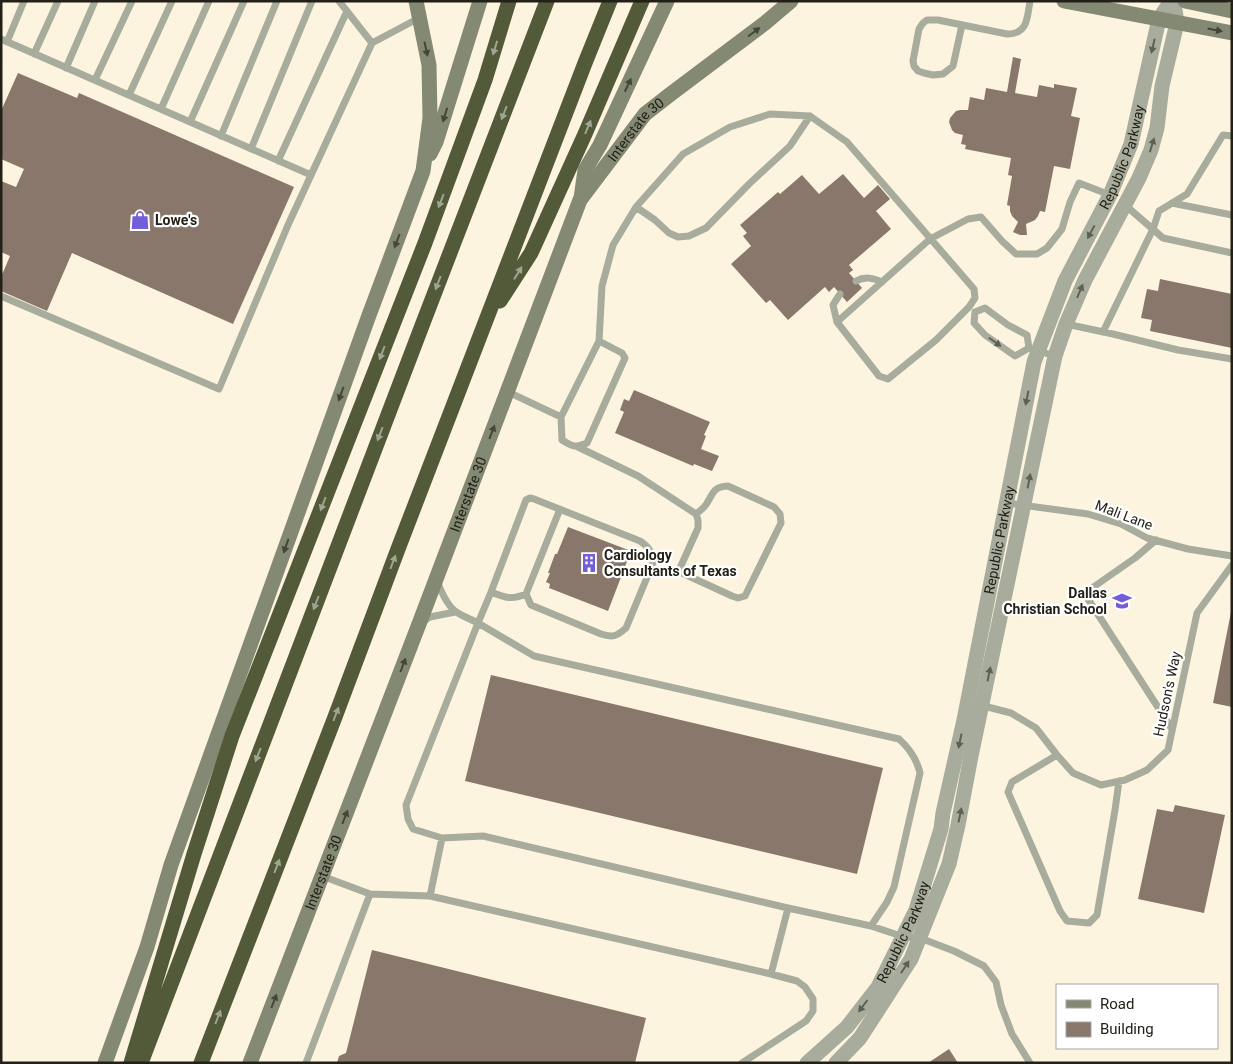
<svg xmlns="http://www.w3.org/2000/svg" width="1233" height="1064" font-family="Roboto,sans-serif">
	<style>
		.building { fill: #8a776b }
		.lines { fill: none; stroke-linecap: round; stroke-linejoin: round }
		.service { stroke: #a8ac9c; stroke-width: 7 }
		.tertiary { stroke: #a8ac9c; stroke-width: 15 }
		.secondary { stroke: #838972; stroke-width: 15 }
		.motorway { stroke: #525a3a; stroke-width: 15 }
		.oneway { fill: #454538 }
		.oneway2 { fill: #5f5f53 }
		.oneway3 { fill: #a0a493 }
		.labels { text-anchor: middle; stroke-width: 4.5; stroke-linejoin: round; paint-order: stroke }
		.street-label { font-size: 14px; fill: #232018; stroke: #fff }
		.poi-label { font-size: 14px; font-weight: bold; fill: #232018; stroke: #fff; text-anchor: start }
	</style>
	<rect width="100%" height="100%" fill="#fdf4df"/>
	<!-- building -->
	<path class="building" d="M1013 57 1021 59 1015 93 1037 97 1039 85 1054 88V84L1077 88 1071 116 1080 118 1070 169 1054 166 1045 212 1040 211 1038 216 1035 220 1026 224 1027 235H1020L1013 232 1018 222 1012 216 1010 211V206L1007 205 1012 176 1008 175 1011 158 965 149 966 145 961 144 963 135 955 133 952 130 949 122 950 118 956 111 960 110H968L970 97 984 100 986 88 1007 92Z
		M18 73 77 98 79 93 294 187 233 324 72 253 47 311 1 291V277L10 256 1 252V181L16 187 24 169 1 159V111Z
		M843 174 864 198 878 185 890 199 876 211 891 229 849 265 853 270 849 273 862 288 847 302 834 287 829 292 825 287 788 320 770 300 766 303 731 264 751 246 743 236 747 233 740 225 778 192 780 194 802 175 819 194Z
		M1160 279 1232 294V348L1150 331 1152 320 1141 318 1147 289 1158 291Z
		M634 390 710 422 704 435 706 436 701 449 719 456 712 471 694 464 693 466 615 433 624 412 620 410 624 399 629 401Z
		M568 527 631 551 608 611 549 588 550 584 546 582 550 573H548L555 554H557Z
		M1231 612H1232V707L1213 703Z
		M491 675 883 768 857 874 465 781Z
		M1175 805 1225 815 1204 913 1138 899 1157 809 1173 812Z
		M372 950 646 1018 635 1063H337L339 1056 346 1053Z
		M949 1049 958 1063H928Z"/>
	<g class="lines">
		<!-- service -->
		<path class="service" d="M339 1 372 43
			M962 25 953 66 943 74 933 75 924 73 918 71 914 66 913 61 919 29 923 23 927 20H938L1007 34C1028 34 1027 18 1030 1
			M1 39 311 175
			M7 42 24 1
			M34 54 58 1
			M66 68 95 1
			M95 80 132 1
			M129 95 172 1
			M161 109 209 1
			M190 122 244 1
			M221 136 277 1
			M251 149 312 1
			M278 161 347 11
			M1172 203 1232 215
			M1125 205 1163 238 1232 253
			M636 207 655 220 669 233 678 237 689 236 706 228 749 184 790 146 810 116
			M856 281C865 276 873 278 882 282
			M1 296 219 389 288 225 372 43 419 18
			M975 312 974 323 985 335 1015 356 1029 348 1055 356
			M975 312 985 308 1008 325 1027 335 1029 348
			M837 322 833 305 840 294
			M1066 324 1113 334 1178 350 1232 359
			M1103 332 1153 229 1159 211 1187 194 1223 135 1232 136
			M508 392 561 417 599 341 602 286 613 245 636 207 683 154 730 127 770 114 810 116 847 142 974 289 975 298 969 307 936 340 888 379 879 376 837 322 930 239 968 219 981 217 1002 241 1016 254H1037L1047 248 1062 229 1070 202 1079 183 1110 195
			M561 417 562 440C573 447 575 448 587 443L625 358 622 353 599 341
			M578 447 638 476 696 514 698 520V528L680 568 682 573 732 596 738 598 745 596 781 523 780 514 774 507 728 486C713 487 714 492 707 503 705 507 700 511 696 514
			M1007 503 1088 514 1121 524 1147 538 1188 549 1232 556
			M1156 540 1135 558 1092 588 1088 599 1172 729
			M438 582C440 590 448 606 455 611 461 616 471 619 478 623L491 592 526 500 530 498 534 499 640 541C649 547 652 552 653 563L626 628C617 636 613 638 601 634L531 605 526 594 560 509
			M491 592C506 598 511 600 526 594
			M422 622 430 617 455 612
			M980 705 1011 713 1036 728 1057 755 1073 773 1101 785 1125 780 1147 770 1168 750 1197 613 1232 565
			M1057 755 1012 782 1008 792 1060 911 1067 921 1089 923 1097 915 1115 810 1119 781
			M322 876 370 894 430 896 771 974 797 981 805 987 813 999V1011L806 1021 742 1063
			M430 896 442 838
			M871 926 887 902 894 887 920 773C917 760 909 748 899 739L534 656 478 623 406 805 408 819 413 829 442 838 483 836 788 908 871 926 904 937 920 938 954 951 984 966 996 982 1001 1005 1012 1034 1030 1063
			M771 974 788 908
			M306 1063 370 894"/>
		<!-- tertiary -->
		<g class="tertiary">
			<path id="s1" d="M807 1063 847 1027 878 987 916 910 941 829 943 813 964 720 1034 362 1065 281 1110 195 1131 144 1159 19 1171 1"/>
			<path d="M836 1063 860 1038 911 959 949 864 958 825 971 756 1055 356 1066 324 1085 280 1139 178 1151 150 1157 128 1162 86 1177 23 1175 10"/>
		</g>
		<!-- secondary -->
		<g class="secondary">
			<path d="M1064 1 1232 33"/>
			<path d="M1185 1 1232 11"/>
			<path d="M430 154 436 142 480 1"/>
			<path d="M581 198 585 170 600 145 667 1"/>
			<path d="M105 1063 147 947 171 865 368 318 423 171 430 118 429 65 416 1"/>
			<path id="s2" d="M250 1063 419 624 580 200 645 114 672 93 765 23 791 1"/>
		</g>
		<!-- motorway -->
		<path class="motorway" d="M500 301 531 253 585 134 642 1
			M131 1063 194 854 232 736 425 243 485 80 509 1
			M141 1063 423 323 547 1
			M201 1063 335 717 398 549 585 63 610 1"/>
	</g>
	<!-- one-way arrows -->
	<defs><path id="oneway-solid" d="M-6-.8H1V-3.2L6.5 0L1 3.2V.8H-6Z" transform="scale(1.25)"/></defs>
	<g class="oneway">
		<use href="#oneway-solid" transform="translate(1215 30) rotate(11)"/>
		<use href="#oneway-solid" transform="translate(754 32) rotate(-37)"/>
		<use href="#oneway-solid" transform="translate(426 49) rotate(78)"/>
		<use href="#oneway-solid" transform="translate(628 85) rotate(-65)"/>
		<use href="#oneway-solid" transform="translate(445 115) rotate(107)"/>
		<use href="#oneway-solid" transform="translate(397 241) rotate(111)"/>
		<use href="#oneway-solid" transform="translate(341 394) rotate(110)"/>
		<use href="#oneway-solid" transform="translate(492 432) rotate(-69)"/>
		<use href="#oneway-solid" transform="translate(286 546) rotate(110)"/>
		<use href="#oneway-solid" transform="translate(403 665) rotate(-69)"/>
		<use href="#oneway-solid" transform="translate(345 817) rotate(-69)"/>
		<use href="#oneway-solid" transform="translate(274 1001) rotate(-69)"/>
	</g>
	<g class="oneway2">
		<use href="#oneway-solid" transform="translate(1153 46) rotate(103)"/>
		<use href="#oneway-solid" transform="translate(1152 145) rotate(-73)"/>
		<use href="#oneway-solid" transform="translate(1091 232) rotate(118)"/>
		<use href="#oneway-solid" transform="translate(1080 291) rotate(-67)"/>
		<use href="#oneway-solid" transform="translate(995 342) rotate(35)"/>
		<use href="#oneway-solid" transform="translate(1027 398) rotate(101)"/>
		<use href="#oneway-solid" transform="translate(1029 481) rotate(-79)"/>
		<use href="#oneway-solid" transform="translate(989 674) rotate(-78)"/>
		<use href="#oneway-solid" transform="translate(960 741) rotate(102)"/>
		<use href="#oneway-solid" transform="translate(960 815) rotate(-79)"/>
		<use href="#oneway-solid" transform="translate(905 967) rotate(-57)"/>
		<use href="#oneway-solid" transform="translate(863 1006) rotate(127)"/>
	</g>
	<g class="oneway3">
		<use href="#oneway-solid" transform="translate(495 48) rotate(107)"/>
		<use href="#oneway-solid" transform="translate(504 113) rotate(111)"/>
		<use href="#oneway-solid" transform="translate(588 127) rotate(-67)"/>
		<use href="#oneway-solid" transform="translate(441 201) rotate(111)"/>
		<use href="#oneway-solid" transform="translate(518 273) rotate(-58)"/>
		<use href="#oneway-solid" transform="translate(438 283) rotate(111)"/>
		<use href="#oneway-solid" transform="translate(382 353) rotate(111)"/>
		<use href="#oneway-solid" transform="translate(380 434) rotate(111)"/>
		<use href="#oneway-solid" transform="translate(323 504) rotate(111)"/>
		<use href="#oneway-solid" transform="translate(393 562) rotate(-69)"/>
		<use href="#oneway-solid" transform="translate(316 603) rotate(111)"/>
		<use href="#oneway-solid" transform="translate(336 714) rotate(-69)"/>
		<use href="#oneway-solid" transform="translate(258 755) rotate(111)"/>
		<use href="#oneway-solid" transform="translate(277 866) rotate(-69)"/>
		<use href="#oneway-solid" transform="translate(218 1017) rotate(-69)"/>
	</g>
	<!-- icons -->
	<defs>
		<g id="shop-bare" transform="scale(1.5)"><path d="M-5-2.5h2.3a2.7 3.5 0 0 1 5.4 0H5L5.5 6h-11ZM-1.5-2.5h3a1.5 2.3 0 0 0-3 0Z" fill="#745dd8" stroke="#fff" stroke-width="2.5" paint-order="stroke"/></g>
		<g id="building-bare" transform="scale(1.5)"><path d="M-4-6H4V6H1V3H-1V6H-4ZM-2.5-4.3h1.7v1.8h-1.7ZM.8-4.3h1.7v1.8H.8ZM-2.5-1h1.7V.8h-1.7ZM.8-1h1.7V.8H.8Z" fill="#745dd8" stroke="#fff" stroke-width="2.5" paint-order="stroke"/></g>
		<g id="school-bare" transform="scale(1.5)"><path d="M0-5L7-2L0 1L-7-2ZM-4 1L0 2.5L4 1V4Q0 6-4 4Z" fill="#745dd8" stroke="#fff" stroke-width="2.5" paint-order="stroke"/></g>
	</defs>
	<g fill-rule="evenodd">
		<use href="#shop-bare" x="140" y="220"/>
		<use href="#building-bare" x="589" y="563"/>
		<use href="#school-bare" x="1122" y="601"/>
	</g>
	<g class="labels">
		<!-- street labels -->
		<g class="street-label">
			<text dy="5" stroke="none"><textPath href="#s2" startOffset="1014">Interstate 30</textPath></text>
			<text dy="5" stroke="none"><textPath href="#s1" startOffset="975">Republic Parkway</textPath></text>
			<text dy="5" stroke="none"><textPath href="#s2" startOffset="609">Interstate 30</textPath></text>
			<text transform="translate(1124 515) rotate(21)" y="5">Mali Lane</text>
			<text dy="5" stroke="none"><textPath href="#s1" startOffset="570">Republic Parkway</textPath></text>
			<text transform="translate(1167 694) rotate(-78)" y="5">Hudson's Way</text>
			<text dy="5" stroke="none"><textPath href="#s2" startOffset="204">Interstate 30</textPath></text>
			<text dy="5" stroke="none"><textPath href="#s1" startOffset="165">Republic Parkway</textPath></text>
		</g>
		<!-- poi labels -->
		<g class="poi-label">
			<text x="155" y="225">Lowe's</text>
			<text x="604" y="560">Cardiology<tspan x="604" dy="16">Consultants of Texas</tspan></text>
			<text x="1107" y="598" text-anchor="end">Dallas<tspan x="1107" dy="16">Christian School</tspan></text>
		</g>
	</g>
	<!-- border -->
	<rect width="1233" height="1064" fill="none" stroke="#232018" stroke-width="5"/>
	<!-- legend -->
	<rect x="1056" y="984" width="162" height="65" fill="#ffffff" stroke="#a7a6a3"/>
	<rect x="1066" y="1000" width="25" height="8" fill="#838972" stroke="#a7a6a3"/>
	<text x="1100" y="1009" font-size="15" fill="#232018">Road</text>
	<rect x="1066" y="1022" width="25" height="15" fill="#8a776b" stroke="#a7a6a3"/>
	<text x="1100" y="1034" font-size="15" fill="#232018">Building</text>
</svg>
